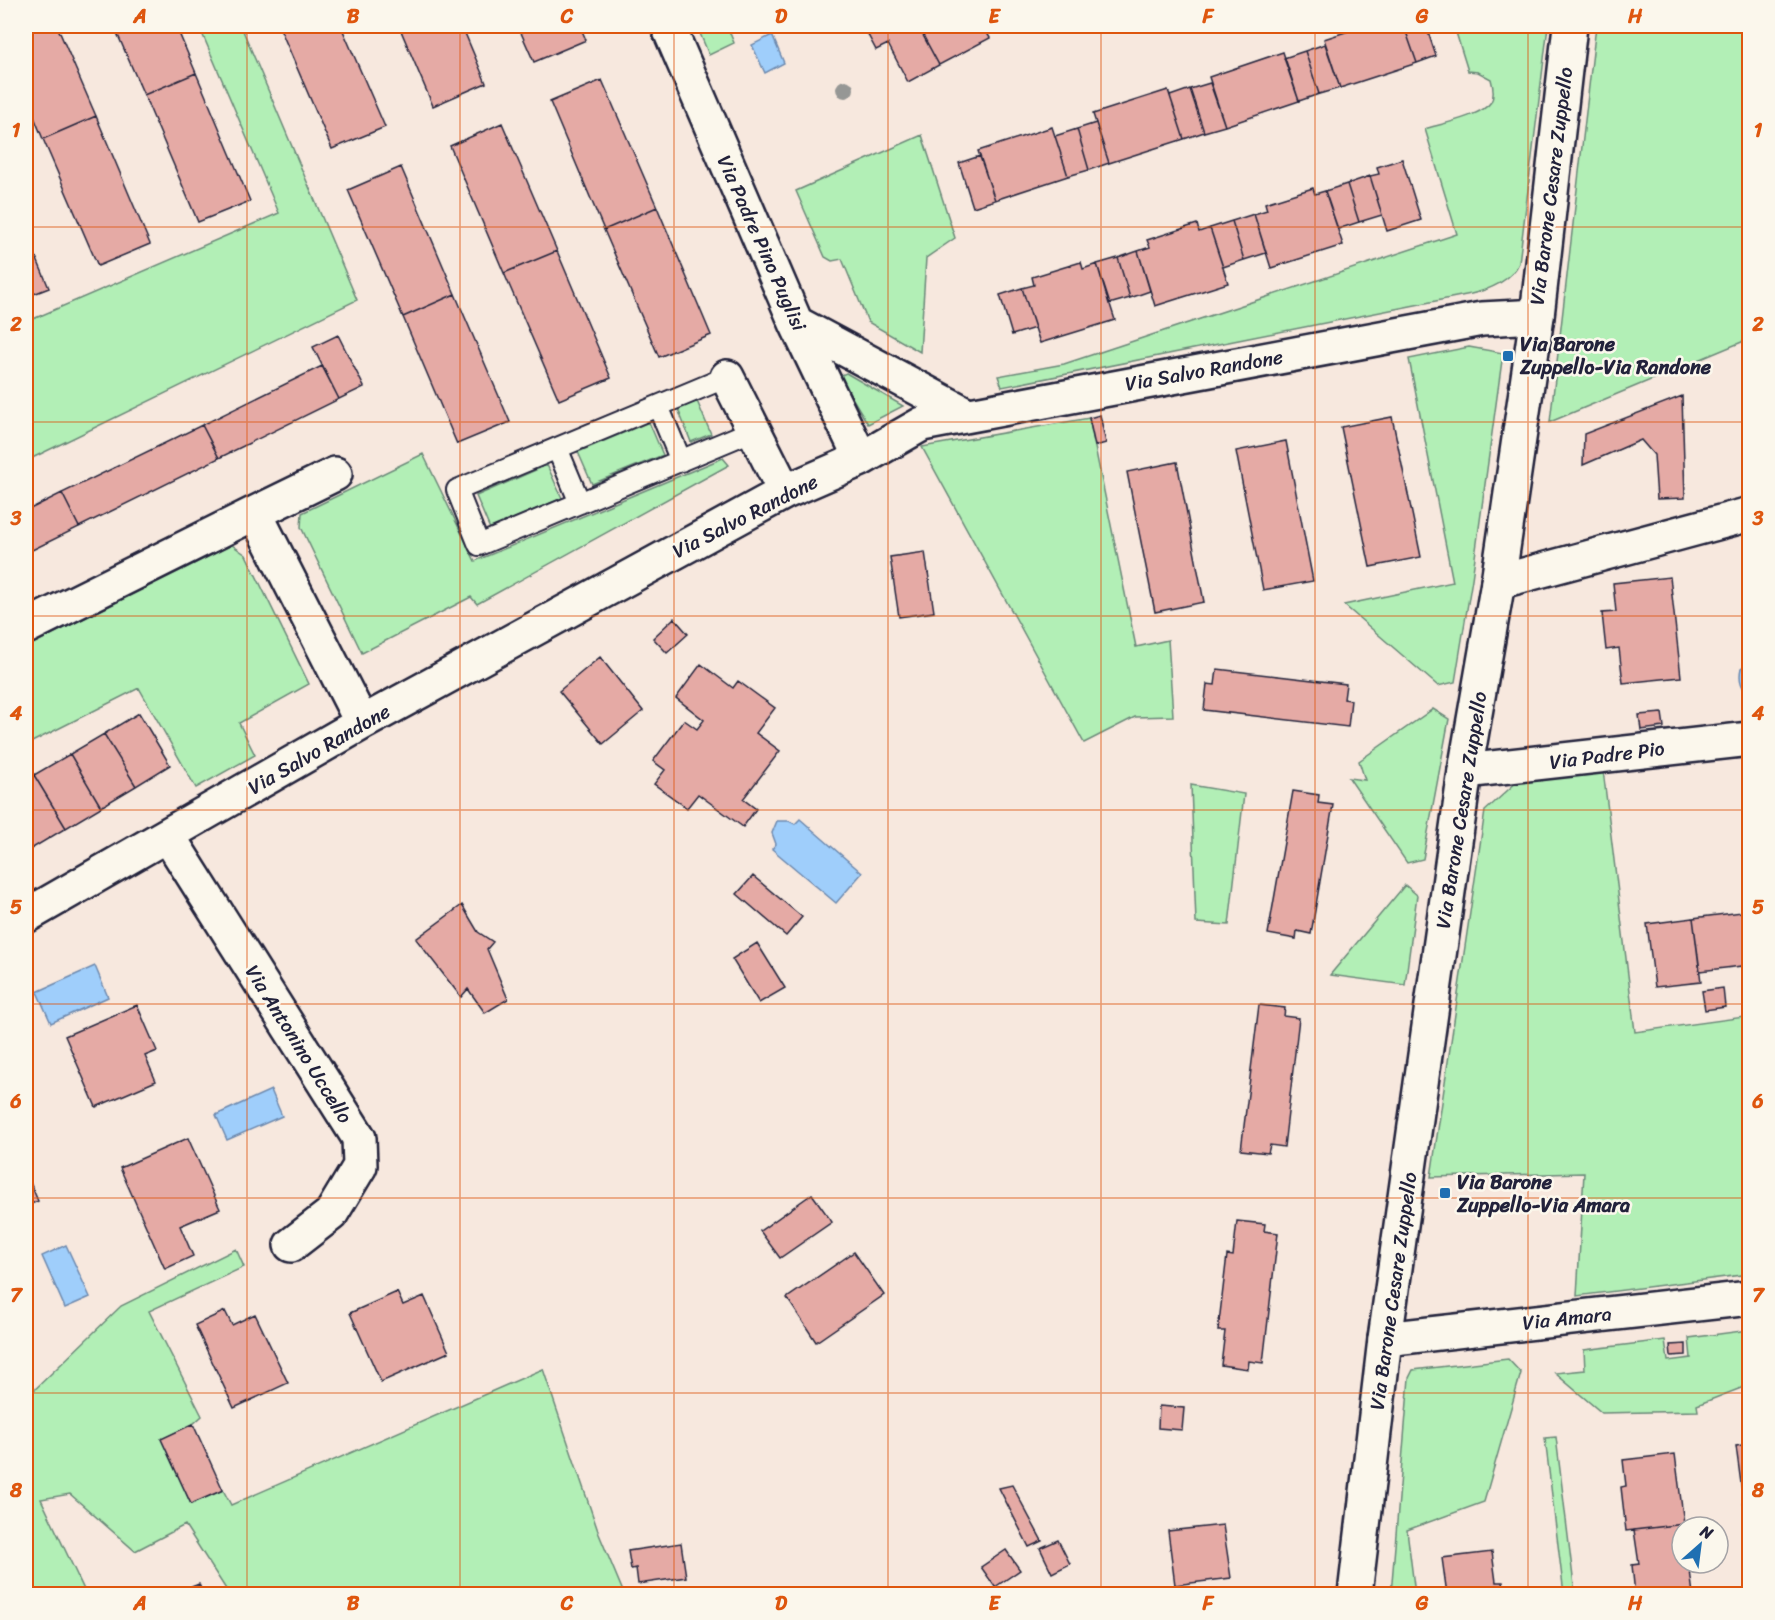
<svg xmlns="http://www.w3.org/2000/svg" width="1775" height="1620" font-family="Sriracha,sans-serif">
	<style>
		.green { fill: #b2efb6; stroke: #6a8878; stroke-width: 1.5 }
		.water { fill: #9fcefb; stroke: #6d89ae; stroke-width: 1.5 }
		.building { fill: #e5aaa5; stroke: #22223b; stroke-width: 1.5 }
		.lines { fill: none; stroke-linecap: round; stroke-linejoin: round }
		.service-casing { stroke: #22223b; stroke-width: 24 }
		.minor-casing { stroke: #22223b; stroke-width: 38 }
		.secondary-casing { stroke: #22223b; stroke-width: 38 }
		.service { stroke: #fbf7ec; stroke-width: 20 }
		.minor { stroke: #fbf7ec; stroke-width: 33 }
		.secondary { stroke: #fbf7ec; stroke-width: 33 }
		.tree { fill: #969795 }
		.grid { fill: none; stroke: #de560e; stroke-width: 1.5; stroke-opacity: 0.55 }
		.poi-dot { fill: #1f6fb2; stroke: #fbf7ec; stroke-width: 2 }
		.labels { text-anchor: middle; stroke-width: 5; stroke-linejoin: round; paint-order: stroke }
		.street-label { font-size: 20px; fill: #22223b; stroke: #fbf7ec }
		.poi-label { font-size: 20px; font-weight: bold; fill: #22223b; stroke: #fbf7ec; text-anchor: start }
		.neatline { fill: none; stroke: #de560e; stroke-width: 2 }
		.grid-label { font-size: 20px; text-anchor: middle; font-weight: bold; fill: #de560e }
	</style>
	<rect width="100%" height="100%" fill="#f7e8de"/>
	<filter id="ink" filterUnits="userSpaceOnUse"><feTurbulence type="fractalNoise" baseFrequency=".0167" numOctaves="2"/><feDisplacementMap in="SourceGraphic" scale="12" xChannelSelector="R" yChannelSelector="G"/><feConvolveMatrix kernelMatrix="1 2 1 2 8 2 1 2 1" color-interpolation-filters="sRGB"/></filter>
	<g filter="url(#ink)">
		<!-- green -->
		<path class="green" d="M199 26H241L357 300 26 461V322L279 213Z
			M697 26H727L734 43 709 55Z
			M1454 26H1548L1519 263C1512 280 1489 290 1471 294L1002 387 998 376 1064 364 1457 234 1425 129C1441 124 1482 116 1491 102 1495 95 1493 86 1491 79L1478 72 1468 71Z
			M1596 26H1749V339L1550 422Z
			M922 135 955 238 926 258 920 352 868 322 842 259 832 261 825 257 796 191Z
			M1469 347 1503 353 1472 579 1455 682 1438 686 1344 605 1453 582 1409 359Z
			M846 373 903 406 868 424 839 376Z
			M697 401 711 434 691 442 678 409Z
			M1089 418 1136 647 1168 640 1173 716 1135 717 1084 743 922 447Z
			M649 422 663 455 592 484 578 452Z
			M423 454 475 561 723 458 729 465 477 604 471 597 362 653 301 527 302 513Z
			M547 465 562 498 490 529 476 496Z
			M232 545 246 555 309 684 239 723 255 755 196 788 139 688 26 745V647Z
			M1433 709 1449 719 1423 859 1407 863 1349 778 1365 780 1359 761Z
			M1603 770 1635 1032 1744 1017 1750 1062 1749 1274 1577 1296 1584 1173 1431 1177 1485 811 1519 780Z
			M1191 785 1244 794 1229 925 1196 923Z
			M1405 885 1417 895 1405 985 1330 975Z
			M236 1249 244 1267 149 1311 202 1416 193 1424 162 1439 191 1504 223 1490 231 1505 543 1369 599 1534 624 1594H229L185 1525 135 1551 70 1494 41 1499 86 1594H26V1398L121 1306Z
			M1749 1330V1385L1697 1405 1698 1411 1602 1413 1555 1373 1585 1370 1584 1350 1665 1340 1668 1361 1691 1358 1689 1338Z
			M1508 1359 1521 1373 1484 1502 1407 1530 1415 1594H1391L1409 1378 1413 1370Z
			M1556 1437 1575 1594H1564L1545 1438Z"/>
		<!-- water -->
		<path class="water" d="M772 35 784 63 765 73 752 45Z
			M1747 664H1749V697C1742 687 1738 681 1741 668Z
			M800 819 862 873 836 903 772 849 776 844 772 833 777 821H789L795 824Z
			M95 966 108 997 51 1023 37 992Z
			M271 1090 282 1116 227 1140 216 1115Z
			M66 1245 90 1297 65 1308 42 1256Z"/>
		<!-- building -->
		<path class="building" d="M26 26H57L96 116 43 139 26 97Z
			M114 26H176L196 73 144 95Z
			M279 26H341L385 127 332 149Z
			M399 26H462L486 83 433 106Z
			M518 26H580L586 40 534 62Z
			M883 26H918L939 65 908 82 888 44 876 50 867 33Z
			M918 26H983L990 38 939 65Z
			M1364 26H1404L1417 63 1340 88 1324 39Z
			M1404 26H1426L1436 56 1417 63Z
			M1325 44 1340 88 1319 94 1305 51Z
			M1305 51 1319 94 1299 101 1284 58Z
			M1283 52 1299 101 1225 126 1209 77Z
			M196 73 250 201 198 222 144 95Z
			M602 80 657 207 604 230 550 102Z
			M1210 83 1225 126 1204 132 1190 89Z
			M1190 89 1204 132 1184 139 1170 96Z
			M1168 90 1184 139 1109 163 1093 114Z
			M96 116 150 244 98 266 43 139Z
			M502 123 557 251 504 273 450 146Z
			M1096 123 1109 163 1089 170 1077 129Z
			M1052 127 1068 176 995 200 978 151Z
			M1077 129 1089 170 1068 176 1055 136Z
			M980 156 995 200 973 207 959 163Z
			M1402 159 1421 220 1387 231 1370 176 1379 174 1377 167Z
			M401 167 455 294 403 317 348 190Z
			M1370 176 1382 215 1359 222 1347 184Z
			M1347 184 1359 222 1338 229 1325 191Z
			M1313 188 1315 194 1325 191 1343 245 1271 268 1254 214 1267 210 1265 203Z
			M657 207 711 335 659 357 604 230Z
			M1254 214 1266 253 1244 260 1232 221Z
			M1232 221 1244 260 1223 267 1210 228Z
			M1197 224 1199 232 1210 228 1228 283 1155 306 1138 251 1150 247 1147 240Z
			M26 233 49 288 26 297Z
			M557 251 611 378 559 400 504 273Z
			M1138 251 1150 291 1130 298 1118 258Z
			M1118 258 1130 298 1109 304 1097 264Z
			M1081 262 1083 269 1097 264 1115 320 1040 343 1022 288 1034 285 1032 277Z
			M1022 288 1035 328 1012 335 1000 295Z
			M455 294 510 422 457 444 403 317Z
			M338 335 364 387 339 399 313 347Z
			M322 366 339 399 219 458 202 425Z
			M1682 396 1685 498 1657 499 1654 455 1641 440 1583 465 1584 434Z
			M1100 415 1106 443 1095 446 1089 418Z
			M1392 417 1421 557 1370 567 1341 427Z
			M202 425 219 458 79 527 62 493Z
			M1286 441 1313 581 1263 590 1236 451Z
			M1177 462 1204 602 1155 612 1127 472Z
			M62 493 79 527 26 553V511Z
			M925 552 934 612 899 617 890 557Z
			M1670 577 1681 677 1623 683 1619 648 1606 650 1602 613 1616 612 1613 583Z
			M674 618 688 634 667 653 653 638Z
			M600 657 643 711 603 744 559 691Z
			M701 664 733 688 738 681 775 708 756 733 780 751 743 799 756 809 743 827 698 794 687 808 654 784 665 770 653 761 684 720 697 729 704 720 676 698Z
			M1217 669 1346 684 1344 699 1351 700 1348 727 1204 710 1207 684 1215 685Z
			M139 713 170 765 136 786 104 734Z
			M1662 713 1664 727 1641 730 1639 715Z
			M104 734 136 786 101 807 70 754Z
			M70 754 101 807 66 828 34 775Z
			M34 775 66 828 31 849 26 840V781Z
			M1293 791 1319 795 1318 803 1333 805 1311 934 1297 931 1296 939 1268 934Z
			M753 876 802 917 786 936 737 894Z
			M462 905 478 932 493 942 487 949 508 999 485 1013 468 989 461 997 416 939Z
			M1750 911V965L1700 971 1693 918Z
			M1693 918 1701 982 1655 987 1647 924Z
			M757 943 785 988 759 1003 732 959Z
			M1723 988 1725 1007 1705 1010 1702 991Z
			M137 1005 157 1051 145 1056 156 1081 96 1107 65 1036Z
			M1259 1005 1285 1008 1284 1016 1299 1018 1284 1147 1270 1145 1268 1153 1241 1150Z
			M188 1138 220 1209 180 1226 193 1256 165 1269 120 1168Z
			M26 1173 38 1201 26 1206Z
			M812 1194 832 1222 780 1258 760 1231Z
			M1237 1221 1265 1224 1264 1231 1278 1233 1263 1363 1249 1361 1248 1369 1221 1365 1225 1331H1218L1227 1255 1233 1256Z
			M854 1252 884 1295 816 1342 787 1298Z
			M397 1292 403 1305 424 1296 449 1352 381 1382 350 1313Z
			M225 1311 232 1325 255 1314 288 1383 234 1408 195 1325Z
			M1686 1344V1355L1671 1356 1670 1345Z
			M1159 1406 1184 1408 1182 1430 1158 1428Z
			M193 1424 223 1490 191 1504 161 1439Z
			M1750 1444V1521H1746L1736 1446Z
			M1675 1454 1684 1524 1626 1531 1621 1487 1626 1486 1623 1460Z
			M1012 1485 1042 1541 1029 1547 999 1488Z
			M1684 1524V1527H1682V1563H1689L1693 1594H1635L1632 1565 1639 1564 1634 1530Z
			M1223 1525 1231 1578 1175 1585 1168 1531Z
			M1058 1540 1070 1564 1052 1573 1040 1548Z
			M681 1543 686 1577 638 1584 636 1568 631 1569 628 1551Z
			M1006 1550 1020 1570 995 1587 981 1567Z
			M1492 1552 1496 1582H1503L1505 1594H1447L1442 1558Z
			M199 1584 203 1594H174Z"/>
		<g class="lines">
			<!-- service casing -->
			<g class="service-casing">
				<path id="service" d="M727 377 457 490 479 545 754 430
					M658 406 681 461
					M557 448 580 503"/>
			</g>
			<!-- minor casing -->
			<g class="minor-casing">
				<path id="minor" d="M668 26 796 323 861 459
					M796 323 966 414
					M727 377 785 492
					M255 513 335 474
					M1498 582 1750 514
					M26 627 255 513 362 723
					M1465 771 1750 739
					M168 836 359 1138 360 1166 331 1214 291 1245
					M26 916 362 723 785 492 861 459 922 424 1482 319 1537 316
					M1385 1339 1750 1298"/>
			</g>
			<!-- secondary casing -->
			<g class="secondary-casing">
				<path id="secondary" d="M1355 1594 1385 1339 1465 771 1498 582 1537 316 1570 26"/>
			</g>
			<!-- service -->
			<use href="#service" class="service"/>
			<!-- minor -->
			<use href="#minor" class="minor"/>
			<!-- secondary -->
			<use href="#secondary" class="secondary"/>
		</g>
		<!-- trees -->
		<circle class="tree" cx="845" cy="89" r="9"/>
	</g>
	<!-- grid -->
	<path class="grid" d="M247 26V1594M460 26V1594M674 26V1594M888 26V1594M1101 26V1594M1315 26V1594M1528 26V1594M26 227H1750M26 422H1750M26 616H1750M26 810H1750M26 1004H1750M26 1198H1750M26 1393H1750"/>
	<!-- markers -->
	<g class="poi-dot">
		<rect x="1502" y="350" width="12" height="12" rx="3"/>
		<rect x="1439" y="1187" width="12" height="12" rx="3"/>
	</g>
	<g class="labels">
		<!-- street labels -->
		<g class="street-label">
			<text transform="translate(1551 186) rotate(-83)" y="7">Via Barone Cesare Zuppello</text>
			<text transform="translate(762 243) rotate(66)" y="7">Via Padre Pino Puglisi</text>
			<text transform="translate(1204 370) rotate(-10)" y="7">Via Salvo Randone</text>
			<text transform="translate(745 516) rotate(-27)" y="7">Via Salvo Randone</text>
			<text transform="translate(319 749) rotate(-30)" y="7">Via Salvo Randone</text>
			<text transform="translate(1607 755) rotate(-7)" y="7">Via Padre Pio</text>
			<text transform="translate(1461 810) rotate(-81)" y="7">Via Barone Cesare Zuppello</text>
			<text transform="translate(299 1044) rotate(58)" y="7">Via Antonino Uccello</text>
			<text transform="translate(1393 1291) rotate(-82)" y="7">Via Barone Cesare Zuppello</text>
			<text transform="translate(1567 1318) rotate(-6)" y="7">Via Amara</text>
		</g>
		<!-- poi labels -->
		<g class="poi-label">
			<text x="1520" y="351">Via Barone<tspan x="1520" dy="23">Zuppello-Via Randone</tspan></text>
			<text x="1457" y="1189">Via Barone<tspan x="1457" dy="23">Zuppello-Via Amara</tspan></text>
		</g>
	</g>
	<!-- margin -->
	<rect width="1775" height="1620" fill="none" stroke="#fbf7ec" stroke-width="66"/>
	<!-- north arrow -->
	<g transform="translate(1700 1545) rotate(28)"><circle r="28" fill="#fbf7ec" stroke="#a4a2a5" stroke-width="1.5"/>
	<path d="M0-4.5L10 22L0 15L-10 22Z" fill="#1f6fb2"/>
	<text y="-9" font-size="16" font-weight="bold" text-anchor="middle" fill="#22223b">N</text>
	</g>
	<rect x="33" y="33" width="1709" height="1554" class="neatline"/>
	<g class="grid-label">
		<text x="140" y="23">A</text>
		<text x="353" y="23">B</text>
		<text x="567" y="23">C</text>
		<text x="781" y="23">D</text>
		<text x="994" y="23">E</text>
		<text x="1208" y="23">F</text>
		<text x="1422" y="23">G</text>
		<text x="1635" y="23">H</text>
		<text x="16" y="137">1</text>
		<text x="1758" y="137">1</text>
		<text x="16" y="331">2</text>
		<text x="1758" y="331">2</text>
		<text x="16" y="525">3</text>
		<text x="1758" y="525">3</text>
		<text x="16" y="720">4</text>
		<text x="1758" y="720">4</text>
		<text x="16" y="914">5</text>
		<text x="1758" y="914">5</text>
		<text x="16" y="1108">6</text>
		<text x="1758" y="1108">6</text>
		<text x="16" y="1302">7</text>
		<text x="1758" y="1302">7</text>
		<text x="16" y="1497">8</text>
		<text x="1758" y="1497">8</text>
		<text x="140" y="1610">A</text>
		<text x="353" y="1610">B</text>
		<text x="567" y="1610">C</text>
		<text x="781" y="1610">D</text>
		<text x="994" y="1610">E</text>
		<text x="1208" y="1610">F</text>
		<text x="1422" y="1610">G</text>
		<text x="1635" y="1610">H</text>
	</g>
</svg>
